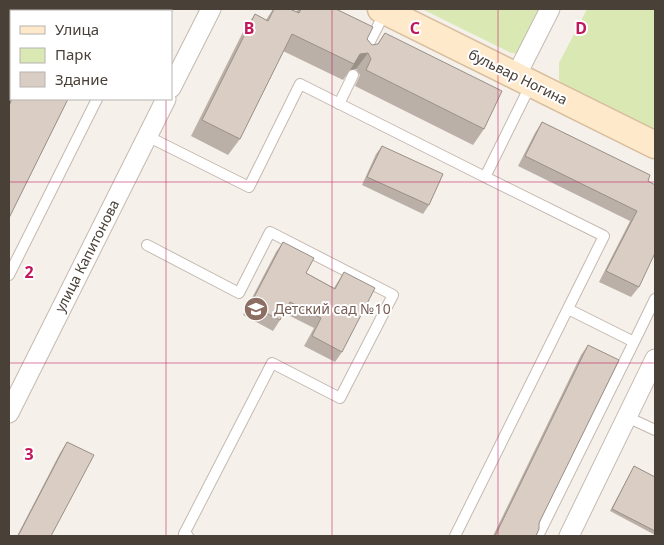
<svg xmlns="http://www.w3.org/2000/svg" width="664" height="545" font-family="'Noto Sans',sans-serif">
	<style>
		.green { fill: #dae9b4 }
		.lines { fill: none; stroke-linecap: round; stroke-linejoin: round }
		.lane-casing { stroke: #c4b9b0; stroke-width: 12 }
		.street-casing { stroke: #c4b9b0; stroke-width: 21 }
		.secondary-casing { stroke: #d7be9d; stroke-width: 29 }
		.lane { stroke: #fff; stroke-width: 10 }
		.street { stroke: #fff; stroke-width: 19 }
		.secondary { stroke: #fee9cb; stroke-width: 26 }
		.wall { fill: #bbb0a8 }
		.shaded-wall { fill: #999088 }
		.building { fill: #dacdc3; stroke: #999088 }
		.grid { fill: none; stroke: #c2185b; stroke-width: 1; stroke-opacity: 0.55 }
		.labels { text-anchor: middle; stroke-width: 4; stroke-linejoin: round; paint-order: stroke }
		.street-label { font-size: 14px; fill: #494038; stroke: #fff }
		.education-label { font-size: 14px; fill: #785e54; stroke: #fff; text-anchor: start }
		.grid-label { font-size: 16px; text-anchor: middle; font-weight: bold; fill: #c2185b; stroke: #fff; stroke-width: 4; stroke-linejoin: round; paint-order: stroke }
	</style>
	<rect width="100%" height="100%" fill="#f5f0ea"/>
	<!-- green -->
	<path class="green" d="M422 9H551L526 54 511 53Z
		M587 9H655V139L564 89 559 80V63Z"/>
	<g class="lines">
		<!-- lane casing -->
		<g class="lane-casing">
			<path id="lane" d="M21 11 22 9
				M9 36 11 31
				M363 55 385 12
				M339 104 353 75
				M147 136 249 187 300 84 485 177
				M147 245 239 293 270 232 393 295 340 398 272 363 184 534 188 536
				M9 275 97 99
				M568 309 634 342 655 299
				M627 417 655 430
				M455 536 604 236 485 177 531 84
				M538 536 634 342"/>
		</g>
		<!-- street casing -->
		<g class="street-casing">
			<path id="street" d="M516 76 550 9
				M171 88 211 9
				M9 413 166 99
				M569 536 655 359"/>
		</g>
		<!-- secondary casing -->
		<g class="secondary-casing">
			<path id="secondary" d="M381 9 655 145"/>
		</g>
		<!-- lane -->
		<use href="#lane" class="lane"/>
		<!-- street -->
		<use href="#street" class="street"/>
		<!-- secondary -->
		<use href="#secondary" class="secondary"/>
	</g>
	<!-- wall -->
	<path class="wall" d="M135 9H161L159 11H140Z
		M273 9H290L296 12 298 9H336L367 39 372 45H377L385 33 484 129 473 145 355 86 360 75 356 69 350 70 343 80 283 51 240 139 228 155 191 136 244 30 255 14 266 20Z
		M11 95V99H68L9 218V100Z
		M542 122 648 181 639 287 631 297 599 282 630 221 518 166 535 133Z
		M382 146 429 205 423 214 362 185 376 154Z
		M283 242 306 273 334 288 344 272 342 352 335 362 304 346 314 328 284 313 280 320 273 331 243 315 276 252Z
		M588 345 536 536H493L581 355Z
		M67 442 51 536H17L60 453Z
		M634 466 655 477V535L610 511Z"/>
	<!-- shaded-wall -->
	<path class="shaded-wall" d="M368 53 356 69 350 70 360 54Z"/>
	<!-- building -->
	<path class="building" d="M274 9H290L299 13 301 9H336L373 27 367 39 372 45 378 44 385 33 387 34 502 91 484 129 366 70 371 59 368 53 360 54 354 64 292 34 240 139 202 120 255 14 268 21Z
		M12 99H68L9 218V106Z
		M542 122 650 175 648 181 655 185V253L639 287 606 271 637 211 525 156Z
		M382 146 443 174 429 205 367 177Z
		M283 242 314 258 306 273 335 289 344 272 375 288 342 352 312 336 321 318 290 302 280 320 250 305Z
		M588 345 619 360 539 523V529L536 536H495Z
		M67 442 94 455 51 536H18Z
		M634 466 655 477V531L612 509Z"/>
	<!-- grid -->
	<path class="grid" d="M166 9V11M332 9V536M498 9V536M166 99V536M9 182H655M9 363H655"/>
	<!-- icons -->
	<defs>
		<g id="school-disc" transform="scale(1.25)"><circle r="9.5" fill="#8d6e63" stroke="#fff"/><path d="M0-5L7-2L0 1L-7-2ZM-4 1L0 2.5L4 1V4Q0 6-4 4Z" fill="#fff"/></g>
	</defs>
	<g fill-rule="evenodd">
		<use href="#school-disc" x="256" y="309"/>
	</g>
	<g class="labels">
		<!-- street labels -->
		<g class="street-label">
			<text transform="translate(518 77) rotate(26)" y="5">бульвар Ногина</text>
			<text transform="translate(87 256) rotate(-63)" y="5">улица Капитонова</text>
		</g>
		<!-- education labels -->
		<g class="education-label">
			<text x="274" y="314">Детский сад №10</text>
		</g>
	</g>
	<g class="grid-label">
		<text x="249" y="34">B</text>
		<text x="415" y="34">C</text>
		<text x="581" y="34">D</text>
		<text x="29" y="278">2</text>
		<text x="29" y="460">3</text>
	</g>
	<!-- border -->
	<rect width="664" height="545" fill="none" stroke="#494038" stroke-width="20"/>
	<!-- legend -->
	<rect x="10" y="10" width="162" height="90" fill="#ffffff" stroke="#b6b3af"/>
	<rect x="20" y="26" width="25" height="8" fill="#fee9cb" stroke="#b6b3af"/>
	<text x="55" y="35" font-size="15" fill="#494038">Улица</text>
	<rect x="20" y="48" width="25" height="15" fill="#dae9b4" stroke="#b6b3af"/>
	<text x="55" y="60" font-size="15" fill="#494038">Парк</text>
	<rect x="20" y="72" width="25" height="15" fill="#dacdc3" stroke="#b6b3af"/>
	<text x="55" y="85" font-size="15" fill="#494038">Здание</text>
</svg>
